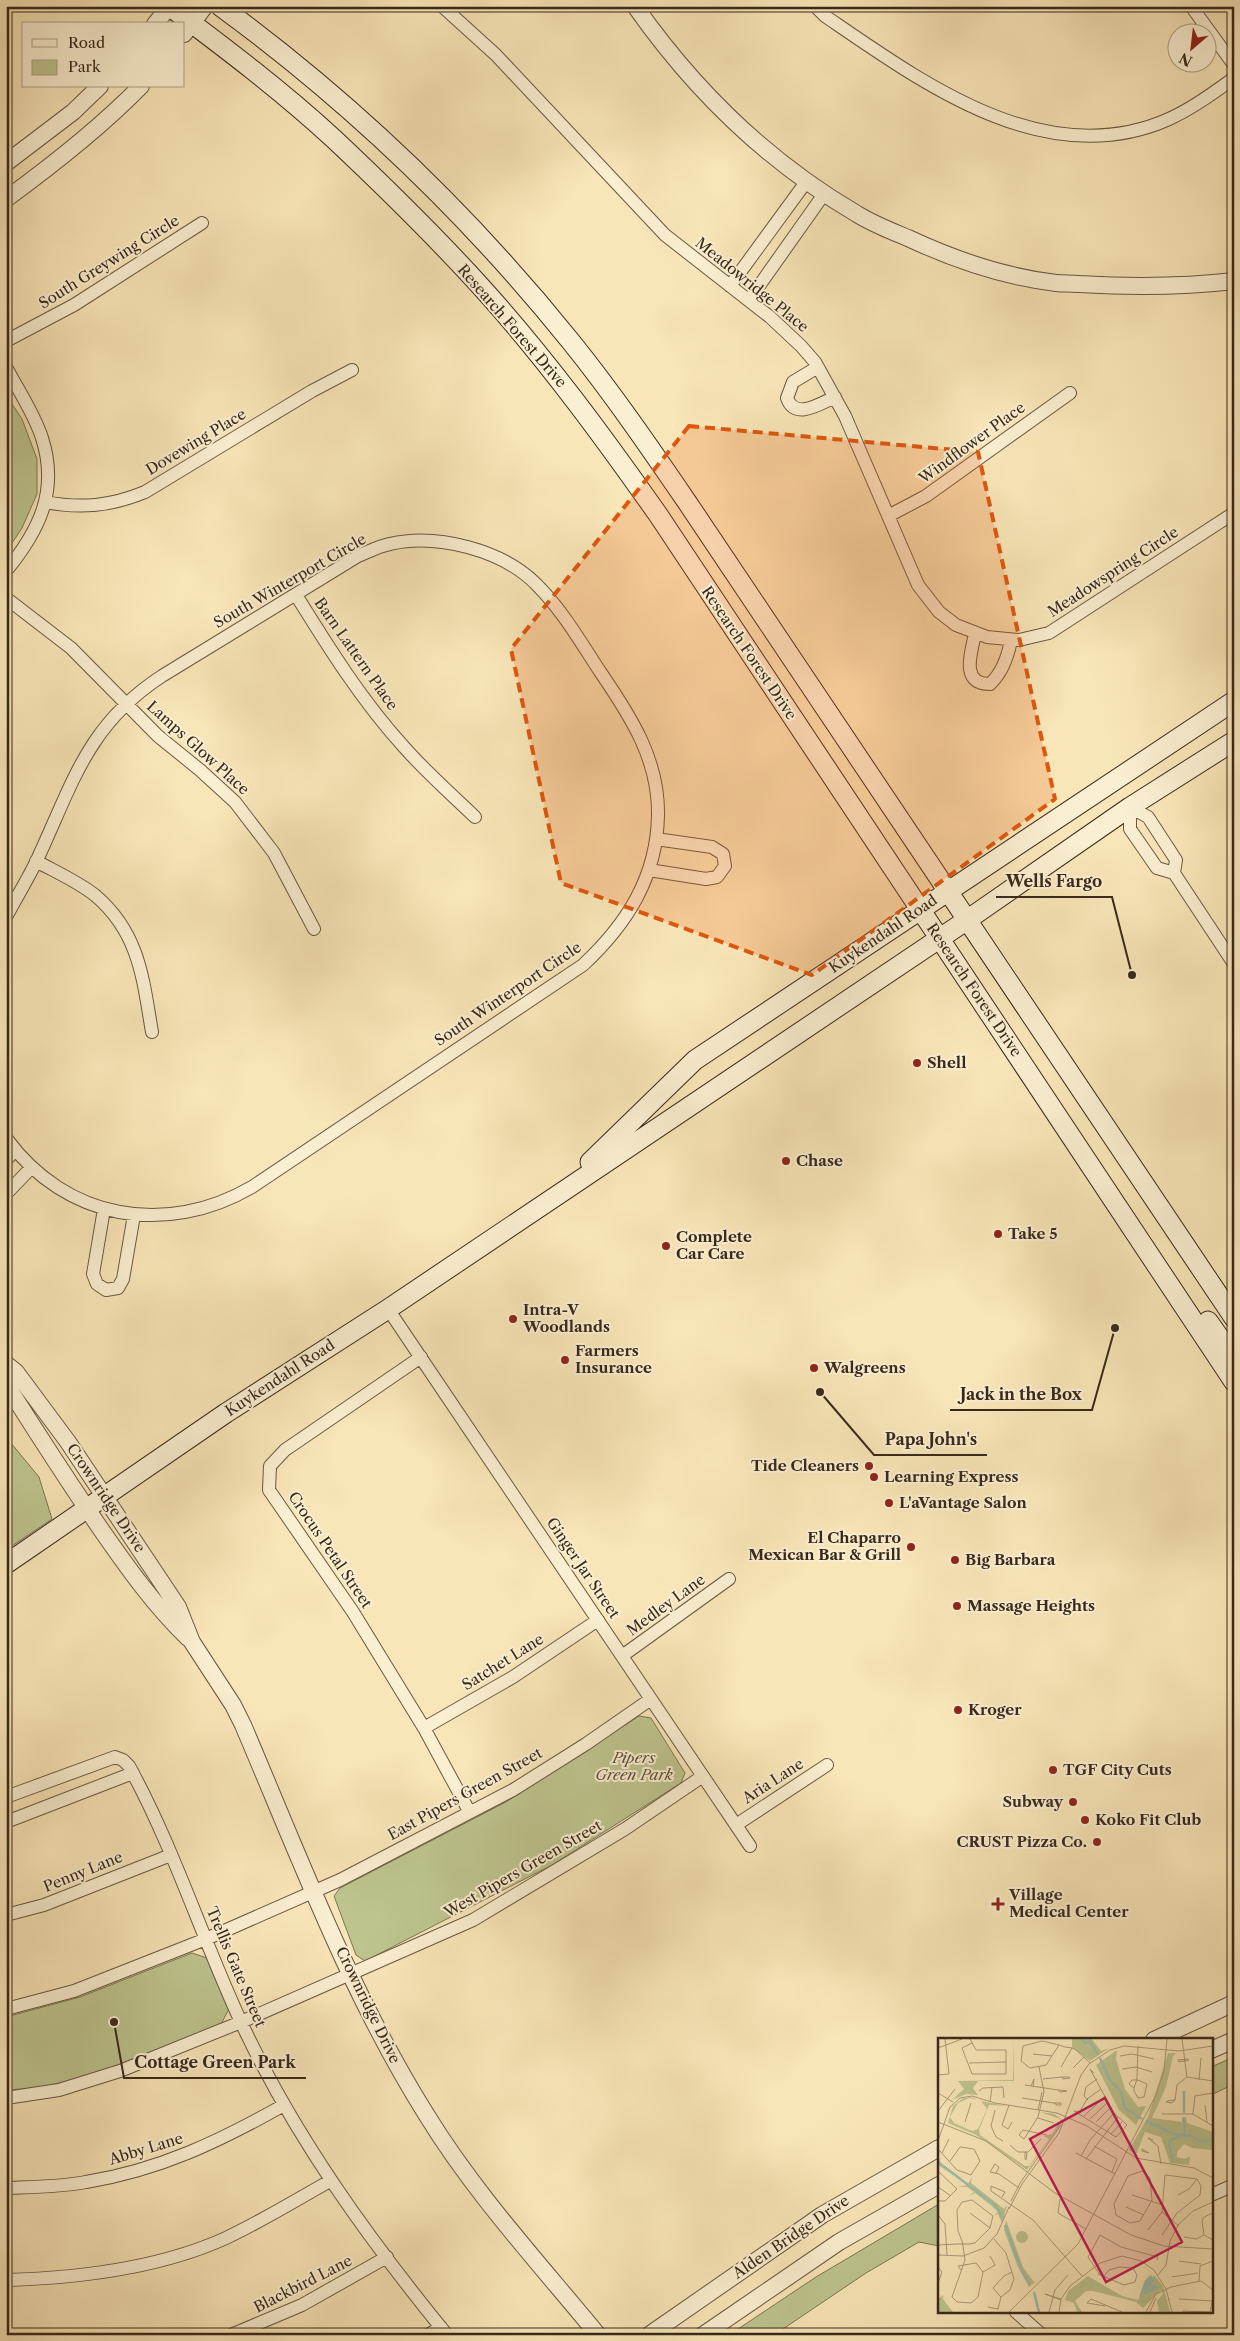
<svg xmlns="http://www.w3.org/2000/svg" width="1240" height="2341" font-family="'Libre Caslon Text',serif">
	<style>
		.green { fill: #bec58f; stroke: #7b7656 }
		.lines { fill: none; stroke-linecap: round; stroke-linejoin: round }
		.minor-casing { stroke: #685843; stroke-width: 14 }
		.tertiary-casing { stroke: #685843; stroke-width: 18 }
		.secondary-casing { stroke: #38281c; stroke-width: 21 }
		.minor { stroke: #fbefd1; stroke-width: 12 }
		.tertiary { stroke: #fbefd1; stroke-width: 16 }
		.secondary { stroke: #fbefd1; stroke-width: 19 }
		.marked { fill: #df570d; fill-opacity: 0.2; stroke: #df570d; stroke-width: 4; stroke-dasharray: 10 6; stroke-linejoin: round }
		.poi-dot { fill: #8f2418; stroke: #fbefd1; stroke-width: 2 }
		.labels { text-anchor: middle; stroke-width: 4; stroke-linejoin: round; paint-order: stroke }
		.street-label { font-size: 15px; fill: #38281c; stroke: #fbefd1 }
		.poi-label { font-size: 15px; font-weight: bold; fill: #38281c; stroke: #fbefd1; text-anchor: start }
		.park-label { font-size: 15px; font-style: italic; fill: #5a4f39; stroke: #fbefd1 }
		.inset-river { fill: none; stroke: #9ebfb0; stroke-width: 2.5 }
		.inset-road { fill: none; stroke: #ac9a7a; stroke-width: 1 }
		.view { fill: #c2185b; fill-opacity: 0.15; stroke: #c2185b; stroke-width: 2.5 }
		.inset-edge { fill: none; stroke: #38281c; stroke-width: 2.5 }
		.leader { fill: none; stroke: #38281c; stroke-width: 2 }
		.callout-dot { fill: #38281c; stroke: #fbefd1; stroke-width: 2 }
		.callout-label { font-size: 16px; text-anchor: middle; font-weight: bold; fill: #38281c; stroke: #fbefd1; stroke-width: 4; stroke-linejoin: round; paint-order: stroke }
	</style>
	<rect width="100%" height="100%" fill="#f9e6b8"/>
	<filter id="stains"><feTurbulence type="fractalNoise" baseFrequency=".004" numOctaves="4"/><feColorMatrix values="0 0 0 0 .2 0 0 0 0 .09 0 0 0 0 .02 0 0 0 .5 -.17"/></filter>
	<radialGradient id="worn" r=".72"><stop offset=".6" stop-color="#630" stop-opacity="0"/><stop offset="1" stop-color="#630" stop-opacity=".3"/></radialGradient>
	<!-- green -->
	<path class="green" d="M6 395 22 419 37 459V494L22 528 6 552Z
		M6 1437 39 1477 52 1519 6 1550Z
		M639 1716 651 1718 685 1773 681 1783 552 1865 365 1961 356 1955 334 1896 340 1888 506 1802Z
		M192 1953 207 1958 229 2009 220 2026 100 2072 41 2088 6 2090V2017L80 1997Z
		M1234 2057V2084L1211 2095V2067Z
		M939 2204V2246L919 2242 866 2273 774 2335H729L816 2277Z"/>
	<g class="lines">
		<!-- minor casing -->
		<g class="minor-casing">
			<path id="minor" d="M442 6 496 55 665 235 770 317 801 346 815 362 845 416 918 585 939 612 956 625 987 637 1019 640 1049 633 1234 513
				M815 6 825 16C923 83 1046 174 1169 119 1193 108 1213 93 1234 78
				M1191 6 1234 65
				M730 286 806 182
				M749 300 824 194
				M6 341 74 305 202 223
				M6 367C18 390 34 413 42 438 59 491 39 531 6 571
				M818 367 793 382 787 398C795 421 821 403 835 397
				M45 502C81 509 111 506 145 492L312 391 352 370
				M890 515 926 496 1070 393
				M296 595C329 648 362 701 404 747 426 772 451 794 475 817
				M6 598 71 648 158 736 200 770 235 802 274 853 314 929
				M975 634C971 653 960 684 990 684 1002 673 1008 656 1011 640
				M1130 807V829L1157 868 1174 873 1234 964
				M1130 807 1148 817 1176 860 1174 873
				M36 861C56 872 79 882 96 896 140 934 143 980 152 1032
				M649 870 706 879 717 877 725 866 723 854 712 847 656 839
				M6 917C16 898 28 879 37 860 73 783 87 725 162 676L358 556C368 552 379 546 390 544 437 533 503 550 537 585 563 611 581 643 601 673 631 717 659 760 658 815 657 877 627 924 583 965L252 1187C166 1237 66 1220 6 1138
				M6 1160 15 1150
				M6 1194 31 1168
				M104 1209 93 1274 97 1284 106 1290 118 1288 123 1279 134 1215
				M388 1309 750 1846
				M421 1357 285 1450 270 1466 269 1490 353 1612 424 1728 469 1811
				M622 1656 729 1579
				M424 1728 513 1677 598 1620
				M6 1797 115 1757 123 1760 129 1766C174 1848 202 1938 241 2022 294 2136 368 2238 447 2335
				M6 1822 133 1773
				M736 1825 827 1765
				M6 1915 44 1905 171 1855
				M6 2009 74 1991 206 1939 340 1880 513 1790 586 1744 651 1699
				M6 2098 59 2090 120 2071 241 2022 473 1920 625 1829 703 1776
				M6 2188C33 2187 60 2187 86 2182 160 2170 220 2141 284 2105
				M1211 2195 1234 2185
				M6 2280C78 2278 160 2268 226 2238 262 2221 296 2200 330 2181
				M1016 2312 1042 2335
				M231 2335 302 2305 387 2257
				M428 2335 441 2327"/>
		</g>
		<!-- tertiary casing -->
		<g class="tertiary-casing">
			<path id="tertiary" d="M635 6C694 90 768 162 857 214 873 224 891 231 908 238 955 260 1005 277 1056 283 1064 284 1071 283 1079 284 1131 287 1182 287 1234 281
				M155 24 170 6
				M184 34 205 6
				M6 163 73 112 100 86
				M6 199C54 164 100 128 141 86
				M6 1364 16 1372 68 1442 178 1607 192 1642 233 1705 243 1725C299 1856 350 1993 426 2114 475 2194 539 2263 598 2335
				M6 1384C37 1433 68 1481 100 1528 127 1567 154 1605 188 1638
				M1154 2040 1234 2003
				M1211 2050 1234 2040
				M649 2335 822 2215 939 2148
				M703 2335 839 2242 939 2185"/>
		</g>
		<!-- secondary casing -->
		<g class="secondary-casing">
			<path id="secondary" d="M169 6C225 48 282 91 334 139 385 187 436 237 483 289 547 360 604 438 659 516L1234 1382
				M220 6C351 102 470 216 572 343 613 394 650 448 687 502L1234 1318
				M590 1162 695 1060 1234 701
				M1208 1321 1225 1345 1234 1353
				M6 1564 226 1413 388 1309 967 920 1130 807 1234 741"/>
		</g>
		<!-- minor -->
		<use href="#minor" class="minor"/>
		<!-- tertiary -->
		<use href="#tertiary" class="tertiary"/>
		<!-- secondary -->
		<use href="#secondary" class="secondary"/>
	</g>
	<!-- marked area -->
	<path class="marked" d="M689 426 978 452 1055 799 812 975 561 883 511 649Z"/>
	<!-- markers -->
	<g class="poi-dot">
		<circle cx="917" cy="1063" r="5"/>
		<circle cx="786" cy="1161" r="5"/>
		<circle cx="998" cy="1234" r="5"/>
		<circle cx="666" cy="1246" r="5"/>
		<circle cx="513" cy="1319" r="5"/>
		<circle cx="565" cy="1360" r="5"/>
		<circle cx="814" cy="1368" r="5"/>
		<circle cx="869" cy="1466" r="5"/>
		<circle cx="874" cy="1477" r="5"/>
		<circle cx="889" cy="1503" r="5"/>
		<circle cx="911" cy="1547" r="5"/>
		<circle cx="955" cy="1560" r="5"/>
		<circle cx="957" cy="1606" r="5"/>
		<circle cx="958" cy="1710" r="5"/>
		<circle cx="1053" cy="1770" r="5"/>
		<circle cx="1073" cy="1802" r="5"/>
		<circle cx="1085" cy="1820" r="5"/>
		<circle cx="1097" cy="1842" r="5"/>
		<path d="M995.5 1896.5h5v5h5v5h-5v5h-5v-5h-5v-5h5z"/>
	</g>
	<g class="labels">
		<!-- street labels -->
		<g class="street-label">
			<text transform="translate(109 262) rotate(-32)" y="5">South Greywing Circle</text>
			<text transform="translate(752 285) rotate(39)" y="5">Meadowridge Place</text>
			<text transform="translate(512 326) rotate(49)" y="5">Research Forest Drive</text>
			<text transform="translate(196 442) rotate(-31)" y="5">Dovewing Place</text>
			<text transform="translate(972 443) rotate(-36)" y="5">Windflower Place</text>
			<text transform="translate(1113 572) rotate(-33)" y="5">Meadowspring Circle</text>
			<text transform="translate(290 581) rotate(-30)" y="5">South Winterport Circle</text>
			<text transform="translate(749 653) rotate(56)" y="5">Research Forest Drive</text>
			<text transform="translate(356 654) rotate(55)" y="5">Barn Lattern Place</text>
			<text transform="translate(198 748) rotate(42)" y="5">Lamps Glow Place</text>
			<text transform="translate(883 934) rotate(-34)" y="5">Kuykendahl Road</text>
			<text transform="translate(974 990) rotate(56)" y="5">Research Forest Drive</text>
			<text transform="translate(508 994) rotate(-34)" y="5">South Winterport Circle</text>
			<text transform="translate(280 1378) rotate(-33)" y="5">Kuykendahl Road</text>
			<text transform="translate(106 1498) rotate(56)" y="5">Crownridge Drive</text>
			<text transform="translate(330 1550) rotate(56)" y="5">Crocus Petal Street</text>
			<text transform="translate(583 1568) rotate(56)" y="5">Ginger Jar Street</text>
			<text transform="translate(666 1605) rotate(-36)" y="5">Medley Lane</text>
			<text transform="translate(503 1662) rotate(-32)" y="5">Satchet Lane</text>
			<text transform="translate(773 1781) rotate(-33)" y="5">Aria Lane</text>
			<text transform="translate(465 1794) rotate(-29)" y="5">East Pipers Green Street</text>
			<text transform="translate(523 1869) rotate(-30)" y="5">West Pipers Green Street</text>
			<text transform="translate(83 1872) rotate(-22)" y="5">Penny Lane</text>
			<text transform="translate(236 1967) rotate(67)" y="5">Trellis Gate Street</text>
			<text transform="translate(368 2005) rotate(64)" y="5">Crownridge Drive</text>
			<text transform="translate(146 2149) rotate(-17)" y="5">Abby Lane</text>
			<text transform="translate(791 2237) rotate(-34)" y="5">Alden Bridge Drive</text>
			<text transform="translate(303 2284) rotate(-27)" y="5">Blackbird Lane</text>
		</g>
		<!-- poi labels -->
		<g class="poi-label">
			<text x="927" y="1068">Shell</text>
			<text x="796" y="1166">Chase</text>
			<text x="1008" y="1239">Take 5</text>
			<text x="676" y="1242">Complete<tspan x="676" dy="17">Car Care</tspan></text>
			<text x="523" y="1315">Intra-V<tspan x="523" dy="17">Woodlands</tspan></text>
			<text x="575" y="1356">Farmers<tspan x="575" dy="17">Insurance</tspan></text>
			<text x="824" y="1373">Walgreens</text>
			<text x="859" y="1471" text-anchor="end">Tide Cleaners</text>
			<text x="884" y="1482">Learning Express</text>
			<text x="899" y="1508">L'aVantage Salon</text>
			<text x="901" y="1543" text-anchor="end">El Chaparro<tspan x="901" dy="17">Mexican Bar &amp; Grill</tspan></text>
			<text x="965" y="1565">Big Barbara</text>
			<text x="967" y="1611">Massage Heights</text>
			<text x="968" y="1715">Kroger</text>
			<text x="1063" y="1775">TGF City Cuts</text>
			<text x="1063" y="1807" text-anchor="end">Subway</text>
			<text x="1095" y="1825">Koko Fit Club</text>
			<text x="1087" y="1847" text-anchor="end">CRUST Pizza Co.</text>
			<text x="1009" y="1900">Village<tspan x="1009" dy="17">Medical Center</tspan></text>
		</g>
		<!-- park labels -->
		<g class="park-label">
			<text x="634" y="1763">Pipers<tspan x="634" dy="17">Green Park</tspan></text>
		</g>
	</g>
	<!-- overview -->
	<g transform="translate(938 2038)">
		<rect width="275" height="275" fill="#f9e6b8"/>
		<path d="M76 1V43H40L35 50 40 57 28 56 14 62 26 51 20 43 75 42ZM134 1H154L163 13 171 10 152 23 134 9ZM179 12 178 21 187 51 200 69 208 68 198 87 181 72 158 27ZM230 15H238L235 18 228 49 214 80 244 84V79H248L249 85 275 94V112L254 110 246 106 239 114V119L247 121 252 118 251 127 232 125 223 99 207 94 198 117 191 112 210 79ZM32 59 40 62 31 60 20 65 12 79 16 85 34 93 40 91 49 71 43 63 68 68 51 67 41 92 42 97 87 128H91L107 107 111 101 106 98 114 96 123 81 102 74 116 76 125 82 120 91 89 132 38 97 10 85 15 68 24 61ZM3 119 2 125 15 136 30 146 34 139 33 145 66 171 69 167 64 185 60 176 56 178 60 174 55 169 37 155 31 158 36 154 29 149H20L30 147 0 127ZM68 182 85 229 96 244 100 242 91 249 80 229 66 192ZM78 199a6 6 0 1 1 12 0a6 6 0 1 1-12 0ZM216 237 225 248 232 274H221L219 263 225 256 223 252 205 270 198 264 155 253H148L137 263 144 274H139L136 265 127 262 130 253 150 238 184 258 200 262ZM5 257V261L15 274H0V261Z" fill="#bec58f"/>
		<path d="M213 237 217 242 213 246 222 249 201 259 207 242Z" fill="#9ebfb0"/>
		<path class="inset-river" d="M144 1 147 5 152 3 160 17M162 20 172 42 183 54 187 70 204 81M246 75V53M246 80 247 99M208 83 236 96 253 98 262 103 275 102M0 124 58 168 65 180M235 124 231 106 234 101 244 98M67 187 84 233 92 246M96 254 101 274"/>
		<path class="inset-road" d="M32 1 38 12H68V36H34L24 10 34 5M244 1 249 39 275 43M121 7 108 27 92 30 83 23 85 8 104 3 113 5 121 7 127 9 134 10 138 12 152 25M0 10 24 1M95 16 114 18M182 18 194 16 216 21M240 22 250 21 251 22 241 24ZM31 25 68 24M123 29 134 10M135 30 146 19M184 31 198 29 214 34M156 35 152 31 176 75 189 87M0 37 11 36 7 1M124 39H131L132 40 125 41ZM105 41 124 39M261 42 263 20M87 47 120 52M93 48 96 41 95 49M196 50 191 46 194 42H199L202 43 209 46 206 59 200 60 196 53V50L198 44 199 42V39L200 8M120 52H122L129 53 122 54ZM41 53 45 50 65 49 66 60M0 55 15 64M84 60 116 65M150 62 146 58 148 49 159 41M237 62 239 47 249 39M237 62 234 65 228 64 229 63ZM52 64 54 49M116 65H123V67H119ZM267 67 269 84M57 72 53 88 58 99 65 103M100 72 104 54M0 73 17 51M142 74 136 73 178 99M141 75 149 61 163 51M224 76H255M255 76 257 58 275 55M255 76 275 88M146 78 167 58M100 80 116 85M152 81 170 64M0 84 48 103 117 155 193 197 226 208 275 211M27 84 33 65M158 84 173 69M64 87 71 67M64 87 70 91 74 84M173 96 184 84M178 99 189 87M1 100 12 69 22 60 34 58 57 65 119 75 149 88 198 120 256 130 275 140M86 101 100 79 106 54 101 29M86 101 81 97 85 92 109 97M215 102 210 100 220 108 223 126M72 107 80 114H90L103 101M156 108 179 121 174 134M0 111 19 132 33 137M204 111 209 114 211 115 204 113ZM87 114 89 115 88 122 87 121ZM4 115 11 101M138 115 177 136M143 118 152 102 176 75M148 121 180 79M12 123 22 109 36 111 42 123 33 137M0 133 19 151 7 163H0M204 133 212 140 214 162 202 183 192 185 178 177 176 166 190 138ZM58 135 61 129 57 126 52 134 61 136 81 150M0 149 13 158M194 157 225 167M240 157 251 151 259 141M64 159 67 154 53 148V153L95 182 144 238M122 161 120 175 148 191M73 163 82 145 123 87M188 169 206 177M71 171 84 146 121 95 143 37 151 26 172 12 186 8 241 13 275 8M224 174 227 137 259 141M224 174 241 188M32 175 52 190M275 175 266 179 264 183 266 197 275 202M0 177 7 186 9 217M210 192 224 174M224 197 239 175 262 157 263 148 259 141M246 199 258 201 266 197M56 201 68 215 76 241 72 252 63 259M0 207 19 206H32L37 205 52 190 55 178 34 162 24 164 19 172 20 193 24 203 25 206V208L27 222 14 259 19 264 33 265M0 217 25 218 46 210 59 196 71 169M241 223 263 226M0 229 4 234 0 245M23 232 20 228 38 225 45 234 40 259 33 265M45 234 57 227 52 218M160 236 186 247 197 244 199 237M162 237 150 219 162 197 183 209 220 219 219 222M220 237 228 227 232 203 240 187 255 173 275 164M165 239 171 232 181 229 195 230 199 237M234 239 260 235M261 243 262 228 275 223M63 259 55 250 66 238 74 234M241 261 274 263M123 262 107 256 123 261M167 268 149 265 153 261 184 274M50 269 60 271 63 259M244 273 272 274 275 259M71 274 140 206 218 57 226 33 229 1M111 274 117 252 130 237M121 274 123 261 132 248 162 225 184 218 203 223 216 232 228 251 234 274M208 274 218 256 233 249 263 243 275 252M212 274 218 260"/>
		<path class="view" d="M167 60 244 204 168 244 92 101Z"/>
		<rect width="275" height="275" class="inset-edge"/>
	</g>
	<!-- callouts -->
	<path class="leader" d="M1132 975L1112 897H996M1115 1328L1092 1410H950M820 1392L874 1455H987M114 2022L124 2078H306"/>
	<g class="callout-dot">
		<circle cx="1132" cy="975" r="5"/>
		<circle cx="1115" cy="1328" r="5"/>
		<circle cx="820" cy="1392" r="5"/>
		<circle cx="114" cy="2022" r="5"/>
	</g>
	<g class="callout-label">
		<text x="1054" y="887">Wells Fargo</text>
		<text x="1021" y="1400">Jack in the Box</text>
		<text x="931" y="1445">Papa John's</text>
		<text x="215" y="2068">Cottage Green Park</text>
	</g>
	<!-- margin -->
	<rect width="1240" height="2341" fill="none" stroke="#f9e6b8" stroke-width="25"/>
	<rect x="8" y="8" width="1225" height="2326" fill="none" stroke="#38281c" stroke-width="2.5"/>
	<rect x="12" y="12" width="1215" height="2316" fill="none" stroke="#38281c"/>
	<!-- legend -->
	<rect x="22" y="22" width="162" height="65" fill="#fbefd1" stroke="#ad9f89"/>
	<rect x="32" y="39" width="25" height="8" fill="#fbefd1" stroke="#ad9f89"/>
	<text x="68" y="48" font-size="15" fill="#38281c">Road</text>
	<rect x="32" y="60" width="25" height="15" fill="#bec58f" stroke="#ad9f89"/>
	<text x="68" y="72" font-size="15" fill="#38281c">Park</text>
	<!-- north arrow -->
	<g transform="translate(1192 48) rotate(208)"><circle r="24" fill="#fbefd1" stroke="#ad9f89"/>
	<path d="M0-4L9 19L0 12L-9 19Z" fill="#8f2418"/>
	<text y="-8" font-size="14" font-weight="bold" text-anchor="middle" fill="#38281c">N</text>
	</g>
	<rect width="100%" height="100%" filter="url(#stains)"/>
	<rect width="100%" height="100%" fill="url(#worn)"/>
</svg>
